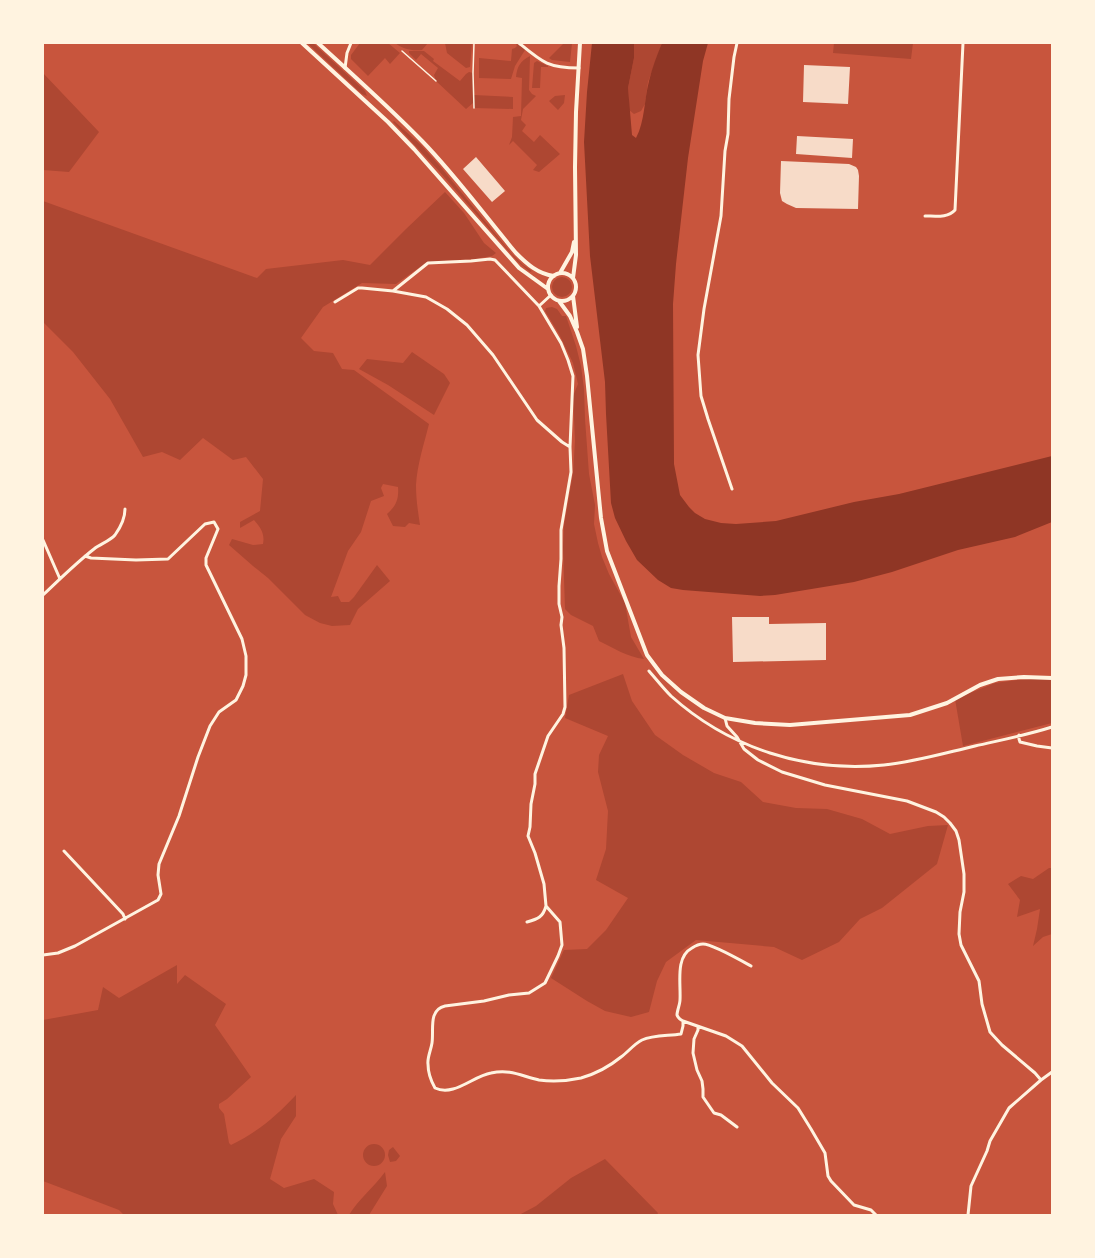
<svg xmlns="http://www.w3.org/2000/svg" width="1095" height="1258" font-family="Figtree,sans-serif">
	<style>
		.green { fill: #ae4732 }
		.water { fill: #8f3625 }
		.building { fill: #f7dbc8 }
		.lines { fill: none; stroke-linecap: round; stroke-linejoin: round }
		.service { stroke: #fff3e0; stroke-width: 1.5 }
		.minor { stroke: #fff3e0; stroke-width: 3 }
		.secondary { stroke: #fff3e0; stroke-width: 4 }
	</style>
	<rect width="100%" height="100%" fill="#c8553d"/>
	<!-- green -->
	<path class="green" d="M307 43H313L365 91 367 96 362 94Z
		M360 43H388L400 53 390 64 385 58 368 76 351 59V55Z
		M395 43H428L422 50C411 51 403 49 395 43Z
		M445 43H472L470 67 466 68 447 53Z
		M564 43H572L570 62 552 60 549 58Z
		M634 43H662L648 82 645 104 641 111 634 114 629 110 628 88 634 58Z
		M834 43H913L911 59 833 53Z
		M516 44 525 48V50L515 66 511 79 479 78V58L511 61 512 49 515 48 517 46Z
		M409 51H424L434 59 433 61 460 81 466 74 469 72 473 73 474 95 513 97V109L474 108 473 103 466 109 436 81 434 75 438 68 421 54 416 60 409 53Z
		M530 56 529 90 532 94 536 96 523 109 521 120 526 125 522 131 534 142 540 135 560 154 539 172 533 170 537 165 513 141 509 145 512 137 513 117 521 116 522 78 516 77C517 67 520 61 530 56Z
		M537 61 548 66V67H541L540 88H532L534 63Z
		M43 73 99 132 69 172 43 170Z
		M565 95 564 103 558 110 549 101 555 96Z
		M394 121 421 145 439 165 511 253 523 265 532 271 530 272 518 262 438 170 393 122Z
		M445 192 464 213 484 243 496 253 492 256 475 259 427 262 396 284 362 283 323 307 301 338 314 351 333 353 342 369 354 370 429 424C424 444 417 465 416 485 416 499 418 512 420 525L409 523 405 527 393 526 387 514C396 506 399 499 398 487L383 484 381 488 384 496 371 501 361 532 348 551 331 597 338 596 341 602H349L354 597 377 565 390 581 358 609 350 625 332 626 320 623 305 615 268 578 253 566 229 545 232 539 253 545 263 544C265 534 261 528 254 520L240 528V522L260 511 263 479 246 457 233 460 203 438 180 460 162 452 143 457 110 399 73 352 43 322V201L257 278 266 269 343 260 370 265 406 229Z
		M552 287a10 10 0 1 1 20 0a10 10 0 1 1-20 0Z
		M552 307 557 309 562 316H566L576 346 581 366 584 389 585 419 589 474 595 505 594 524 598 543 602 557 609 574 625 603 631 637 644 659C627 657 614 648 599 641L593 626 571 615 565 609 563 547 564 525 573 473 575 441 573 396 578 384 573 363 559 334 545 311 546 308Z
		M412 352 444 374 450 383 434 415 388 385 359 369 367 359 403 363Z
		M623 674 632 701 655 735 683 755 714 773 741 782 763 802 796 808 827 809 862 819 890 834 928 826 948 825 937 864 882 908 860 919 839 942 802 960 774 947 696 940 666 962 657 981 649 1012 631 1017 605 1011 587 1001 551 978 564 950 587 949 606 930 628 898 596 880 606 849 608 811 598 772 599 755 608 736 565 718 569 695Z
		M1052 678V723L963 746 955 699 995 683 1017 680Z
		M1049 868H1052V934L1043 937 1033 946 1037 929 1040 909 1017 917 1020 900 1008 884 1021 876 1033 879Z
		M177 965V984L185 975 226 1004 215 1025 251 1077 227 1099 219 1104V1108L224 1114 229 1143 231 1145C259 1131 275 1117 296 1095V1116L281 1139 270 1179 284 1188 314 1179 334 1192 333 1204 338 1215H339H124L119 1210 43 1181V1020L98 1010 103 987 119 998Z
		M363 1155a11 11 0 1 1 22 0a11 11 0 1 1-22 0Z
		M393 1147 400 1156 396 1161 390 1162 388 1155 389 1150Z
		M605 1159 658 1213 657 1215H519L536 1206 571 1178Z
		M385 1172 387 1186 369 1215H349C358 1200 374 1187 385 1172Z"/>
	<!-- water -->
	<path class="water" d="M592 43H634V58L628 88 632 135 636 138C645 121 644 100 649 81 652 68 657 55 662 43H708L703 61 688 158 676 264 673 304 674 464 680 495 689 507 695 513 705 519 721 523 736 524 776 521 854 502 899 494 1052 456V522L1015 537 958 550 892 572 854 582 775 595 760 596 683 590 671 588 658 580 637 560 626 541 615 518 611 503 606 414 605 382 590 256 584 142 587 92Z"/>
	<!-- building -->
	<path class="building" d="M804 65 850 67 848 104 803 102Z
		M797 136 853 139 852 158 796 154Z
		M476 157 505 191 492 202 463 169Z
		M781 161 849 164 856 167 858 170 859 176 858 209 796 208 787 204 782 201 780 193Z
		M732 617H769V624L826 623V660L733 662Z"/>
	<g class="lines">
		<!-- service -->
		<path class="service" d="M402 51 436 81
			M474 108 473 73 474 43"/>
		<!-- minor -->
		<path class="minor" d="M519 43C542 62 548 68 579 68
			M345 68 347 53 351 43
			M925 216C936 216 948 218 955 210L963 43
			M335 302 358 288H362L393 291
			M539 306 551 295
			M570 447 562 442 537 420 493 355 467 325 447 309 426 297 393 291 428 263 471 261 490 259 495 260 539 306 561 343 568 360 573 376 570 447 571 472 561 530V559L559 586V604L562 617 561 625 564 648 565 707 563 714 548 736 535 774V784L531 804 530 827 528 836 535 853 544 884 546 906 560 922 562 945 558 956 545 983 529 993 509 995 484 1001 445 1006C428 1010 434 1030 432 1043 431 1050 427 1058 428 1064 428 1072 431 1081 435 1088 454 1097 473 1076 491 1073 511 1069 521 1076 539 1080 553 1082 567 1081 581 1078 595 1074 610 1066 621 1057 628 1052 634 1044 642 1040 653 1035 669 1036 681 1034L683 1026V1021
			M732 489 708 419 701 396 698 355 704 309 721 216 725 151 728 134 729 99 734 57 737 43
			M43 540 60 579
			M43 595C60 579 76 563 94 549 100 544 110 541 115 535 120 528 125 518 125 509
			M649 671C656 679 663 688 671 696 729 748 806 773 884 765 915 762 945 753 975 746 1001 740 1027 735 1052 727
			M725 718 727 726 737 737 744 749 758 760 782 772 825 785 907 801 936 812 944 817 950 823 956 831 959 840 964 874V892L960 912 959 934 961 945 979 981 982 1004 990 1032 1002 1045 1035 1073 1041 1080 1052 1072
			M1019 735V739L1020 742 1037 746 1052 748
			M64 851 123 914 125 919
			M527 922C538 919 543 917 546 906
			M43 955 58 953 75 946 158 900 161 894 158 875 159 864 179 816 198 757 210 726 219 712 236 700 243 686 246 675V656L242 639 206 565V558L218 529 214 522 205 524 168 559 136 560 91 558 85 556
			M751 966C742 961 712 944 703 944 699 944 695 946 692 948 675 957 681 983 680 1000 680 1004 677 1011 677 1015 678 1018 681 1020 683 1021L726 1036 742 1046 772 1083 798 1108 811 1129 825 1153 828 1176 831 1181 854 1205 871 1210 876 1215
			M698 1027V1030L694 1039 693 1053 697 1070 702 1081 703 1089V1097L714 1113 721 1115 737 1127
			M968 1215 971 1186 987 1151 990 1141 1009 1108 1041 1080"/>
		<!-- secondary -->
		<path class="secondary" d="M302 43 388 122 414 149 519 268 548 289
			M318 43C353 75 389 107 422 141 456 176 485 216 516 253 527 264 538 274 554 276
			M548 287a14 14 0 1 1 28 0a14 14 0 1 1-28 0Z
			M560 273 572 252 574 242
			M573 278 576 255 575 167 576 112 580 43
			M573 296 577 327
			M559 301 570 316 577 332 583 349 587 376 601 518 607 551 647 655 662 675 681 692 704 708 725 718 755 723 790 725 910 715 947 703 980 685 998 679 1024 677 1052 678"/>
	</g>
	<!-- border -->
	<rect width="1095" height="1258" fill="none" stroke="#fff3e0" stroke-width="88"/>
</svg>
